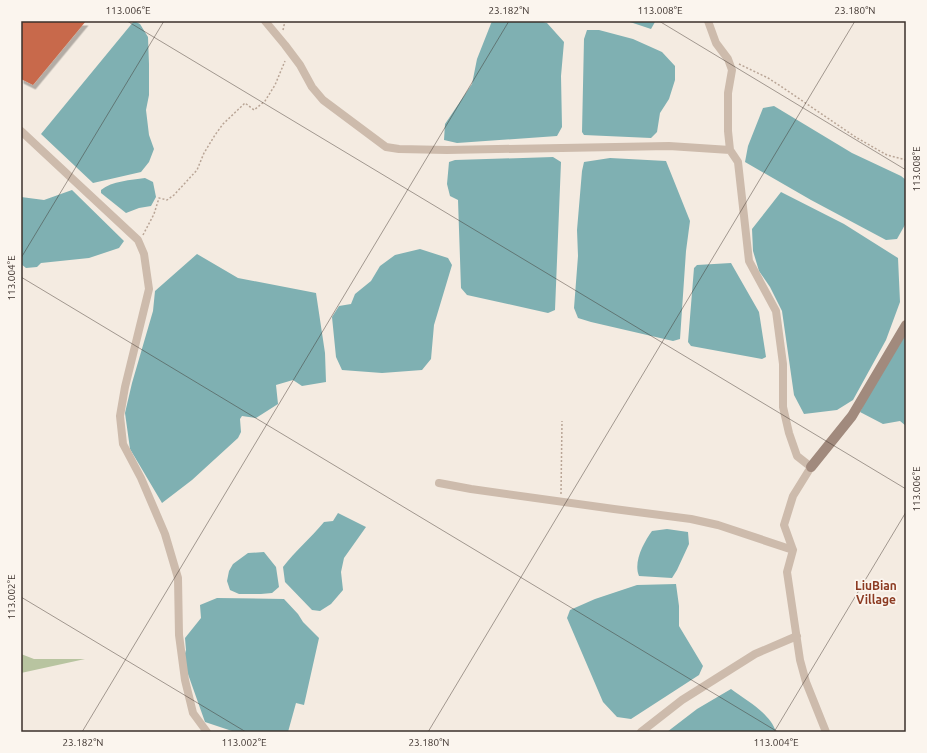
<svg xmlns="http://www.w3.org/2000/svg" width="927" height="753" font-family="Ubuntu,sans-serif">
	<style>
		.green { fill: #b8c4a0 }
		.water { fill: #7fb0b2 }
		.building { fill: #c8694b; filter: url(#shadow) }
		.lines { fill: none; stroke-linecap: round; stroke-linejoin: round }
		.path { stroke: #b9a596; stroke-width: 1.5; stroke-dasharray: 2 2; stroke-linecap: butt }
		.street { stroke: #cdbbac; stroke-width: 8 }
		.secondary { stroke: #a18a7d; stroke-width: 10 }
		.ticks { fill: none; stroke: #3b302b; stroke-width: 1; stroke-opacity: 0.45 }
		.labels { text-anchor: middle; stroke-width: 3.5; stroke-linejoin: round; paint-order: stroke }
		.quarter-label { font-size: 12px; font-weight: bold; fill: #8c3b22; stroke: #fbf5ee }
		.neatline { fill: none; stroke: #3b302b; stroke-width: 1.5 }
		.ticks-label { font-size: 10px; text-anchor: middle; fill: #3b302b }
	</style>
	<defs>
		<filter id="shadow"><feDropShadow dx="2.5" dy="4.5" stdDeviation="0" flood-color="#0004"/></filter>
	</defs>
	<rect width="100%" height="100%" fill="#f4ebe1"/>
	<!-- green -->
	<path class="green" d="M21 654 34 659H85L21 673Z"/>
	<!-- water -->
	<path class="water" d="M134 21 140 24 148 37 149 64V95L146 110 149 135 154 149 149 162 141 172 93 183 41 134Z
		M492 21H539L547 23 564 42 561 76 562 127 557 136 457 143 444 140 445 124 472 84 477 59Z
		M627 21H654L655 22 651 29Z
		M587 30H599L633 39 662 52 675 66V80L669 99 660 113 657 132 651 138 584 135 582 132 584 39Z
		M774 106 852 153 901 176 906 180V223L897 239 886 240 811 200 745 162 748 146 763 108Z
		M553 157 561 162 555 310 548 313 467 295 461 288 458 200 450 196 447 184 449 162 455 160Z
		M610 158 666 161 690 221 686 251 680 339 673 341 591 322 578 318 574 308 578 256 577 230 582 171 584 162Z
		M145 178 153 182 156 197 151 206 139 208 126 213 101 193V190C112 181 131 180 145 178Z
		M72 190 124 241 119 248 89 258 41 263 37 267 26 268 21 264V197L44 200Z
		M781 192 844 224 898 258 900 302 886 340 853 400 837 410 804 414 794 395 782 311 770 287 759 271 753 251 752 229Z
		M420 249 448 258 452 265 434 325 431 359 422 370 382 373 342 370 336 357 332 317 339 306 351 304 355 294 371 281 380 266 395 255Z
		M197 254 238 278 316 293 325 353 326 382 302 386 293 380 276 385 278 404 256 418 242 416 240 419 241 432 238 438 192 480 162 503 130 449 125 413 132 383 153 311 155 291Z
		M731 263 759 312 766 357 762 359 691 346 688 342 694 268 697 265Z
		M906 333V426L900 421 883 424 860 412 865 402Z
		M338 513 366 527 344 558 341 572 343 590 331 604 320 611 312 610 285 582 283 567C295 551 311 538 324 522L333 521Z
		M667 529 688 532 689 544 677 570 672 578 639 576C633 562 644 542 652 531Z
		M264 552 276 567 279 587 272 593 261 594H239L230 590 227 581 229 571 233 564 248 553Z
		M676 584 679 606V626L703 666 699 675 631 719 617 717 603 702 567 618 570 610 595 599 637 585Z
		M217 598 284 599 298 614 303 622 319 638 304 705 296 703 288 732H235L205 722 183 660 186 650 185 638 201 618 200 605Z
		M731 689C746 700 771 714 776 732H667L697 709Z"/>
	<!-- building -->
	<path class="building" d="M21 21H86L33 85 21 79Z"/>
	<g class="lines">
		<!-- path -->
		<path class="path" d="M283 30 285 21
			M739 64 768 78 782 87 857 138 887 155 906 160
			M143 235 154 214 159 198 167 200 174 195 197 170 204 153 215 135 223 124 245 103 254 110 265 101 275 85 285 61
			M561 494 562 421"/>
		<!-- street -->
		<path class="street" d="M265 21 285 45 300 65 312 87 323 100 386 147 399 149 447 150 669 146 730 150
			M708 21 716 43 728 59 732 70 728 93V131L730 150 738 162 749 261 776 311 783 364V407L789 433 797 456 811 467 793 496 784 525 793 550 787 572 800 660 806 682 826 732
			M21 131 138 240 144 254 149 289 125 387 120 416 123 444 141 478 165 534 178 578 179 635 185 680 193 713 207 732
			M439 483 471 489 614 509 691 519 718 525 793 550
			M641 732 682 700 755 654 797 636"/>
		<!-- secondary -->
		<path class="secondary" d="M811 467 852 416 906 325"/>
	</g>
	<!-- ticks -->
	<path class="ticks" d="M127 21 906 489M659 21 906 170M21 258 164 21M21 277 778 732M21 597 246 732M82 732 509 21M428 732 855 21M774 732 906 512"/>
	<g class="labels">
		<!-- quarter labels -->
		<g class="quarter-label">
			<text x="876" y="590">LiuBian<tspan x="876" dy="14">Village</tspan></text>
		</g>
	</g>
	<!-- border -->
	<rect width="927" height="753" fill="none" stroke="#fbf5ee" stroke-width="44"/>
	<rect x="22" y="22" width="883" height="709" class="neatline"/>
	<g class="ticks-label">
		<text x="128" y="14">113.006°E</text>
		<text x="509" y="14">23.182°N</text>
		<text x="660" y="14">113.008°E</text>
		<text x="855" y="14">23.180°N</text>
		<text transform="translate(916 169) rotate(-90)" y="4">113.008°E</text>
		<text transform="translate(11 278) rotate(-90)" y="4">113.004°E</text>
		<text transform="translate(916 489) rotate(-90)" y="4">113.006°E</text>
		<text transform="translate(11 597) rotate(-90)" y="4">113.002°E</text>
		<text x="83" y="746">23.182°N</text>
		<text x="244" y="746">113.002°E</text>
		<text x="429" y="746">23.180°N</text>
		<text x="776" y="746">113.004°E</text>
	</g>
</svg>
